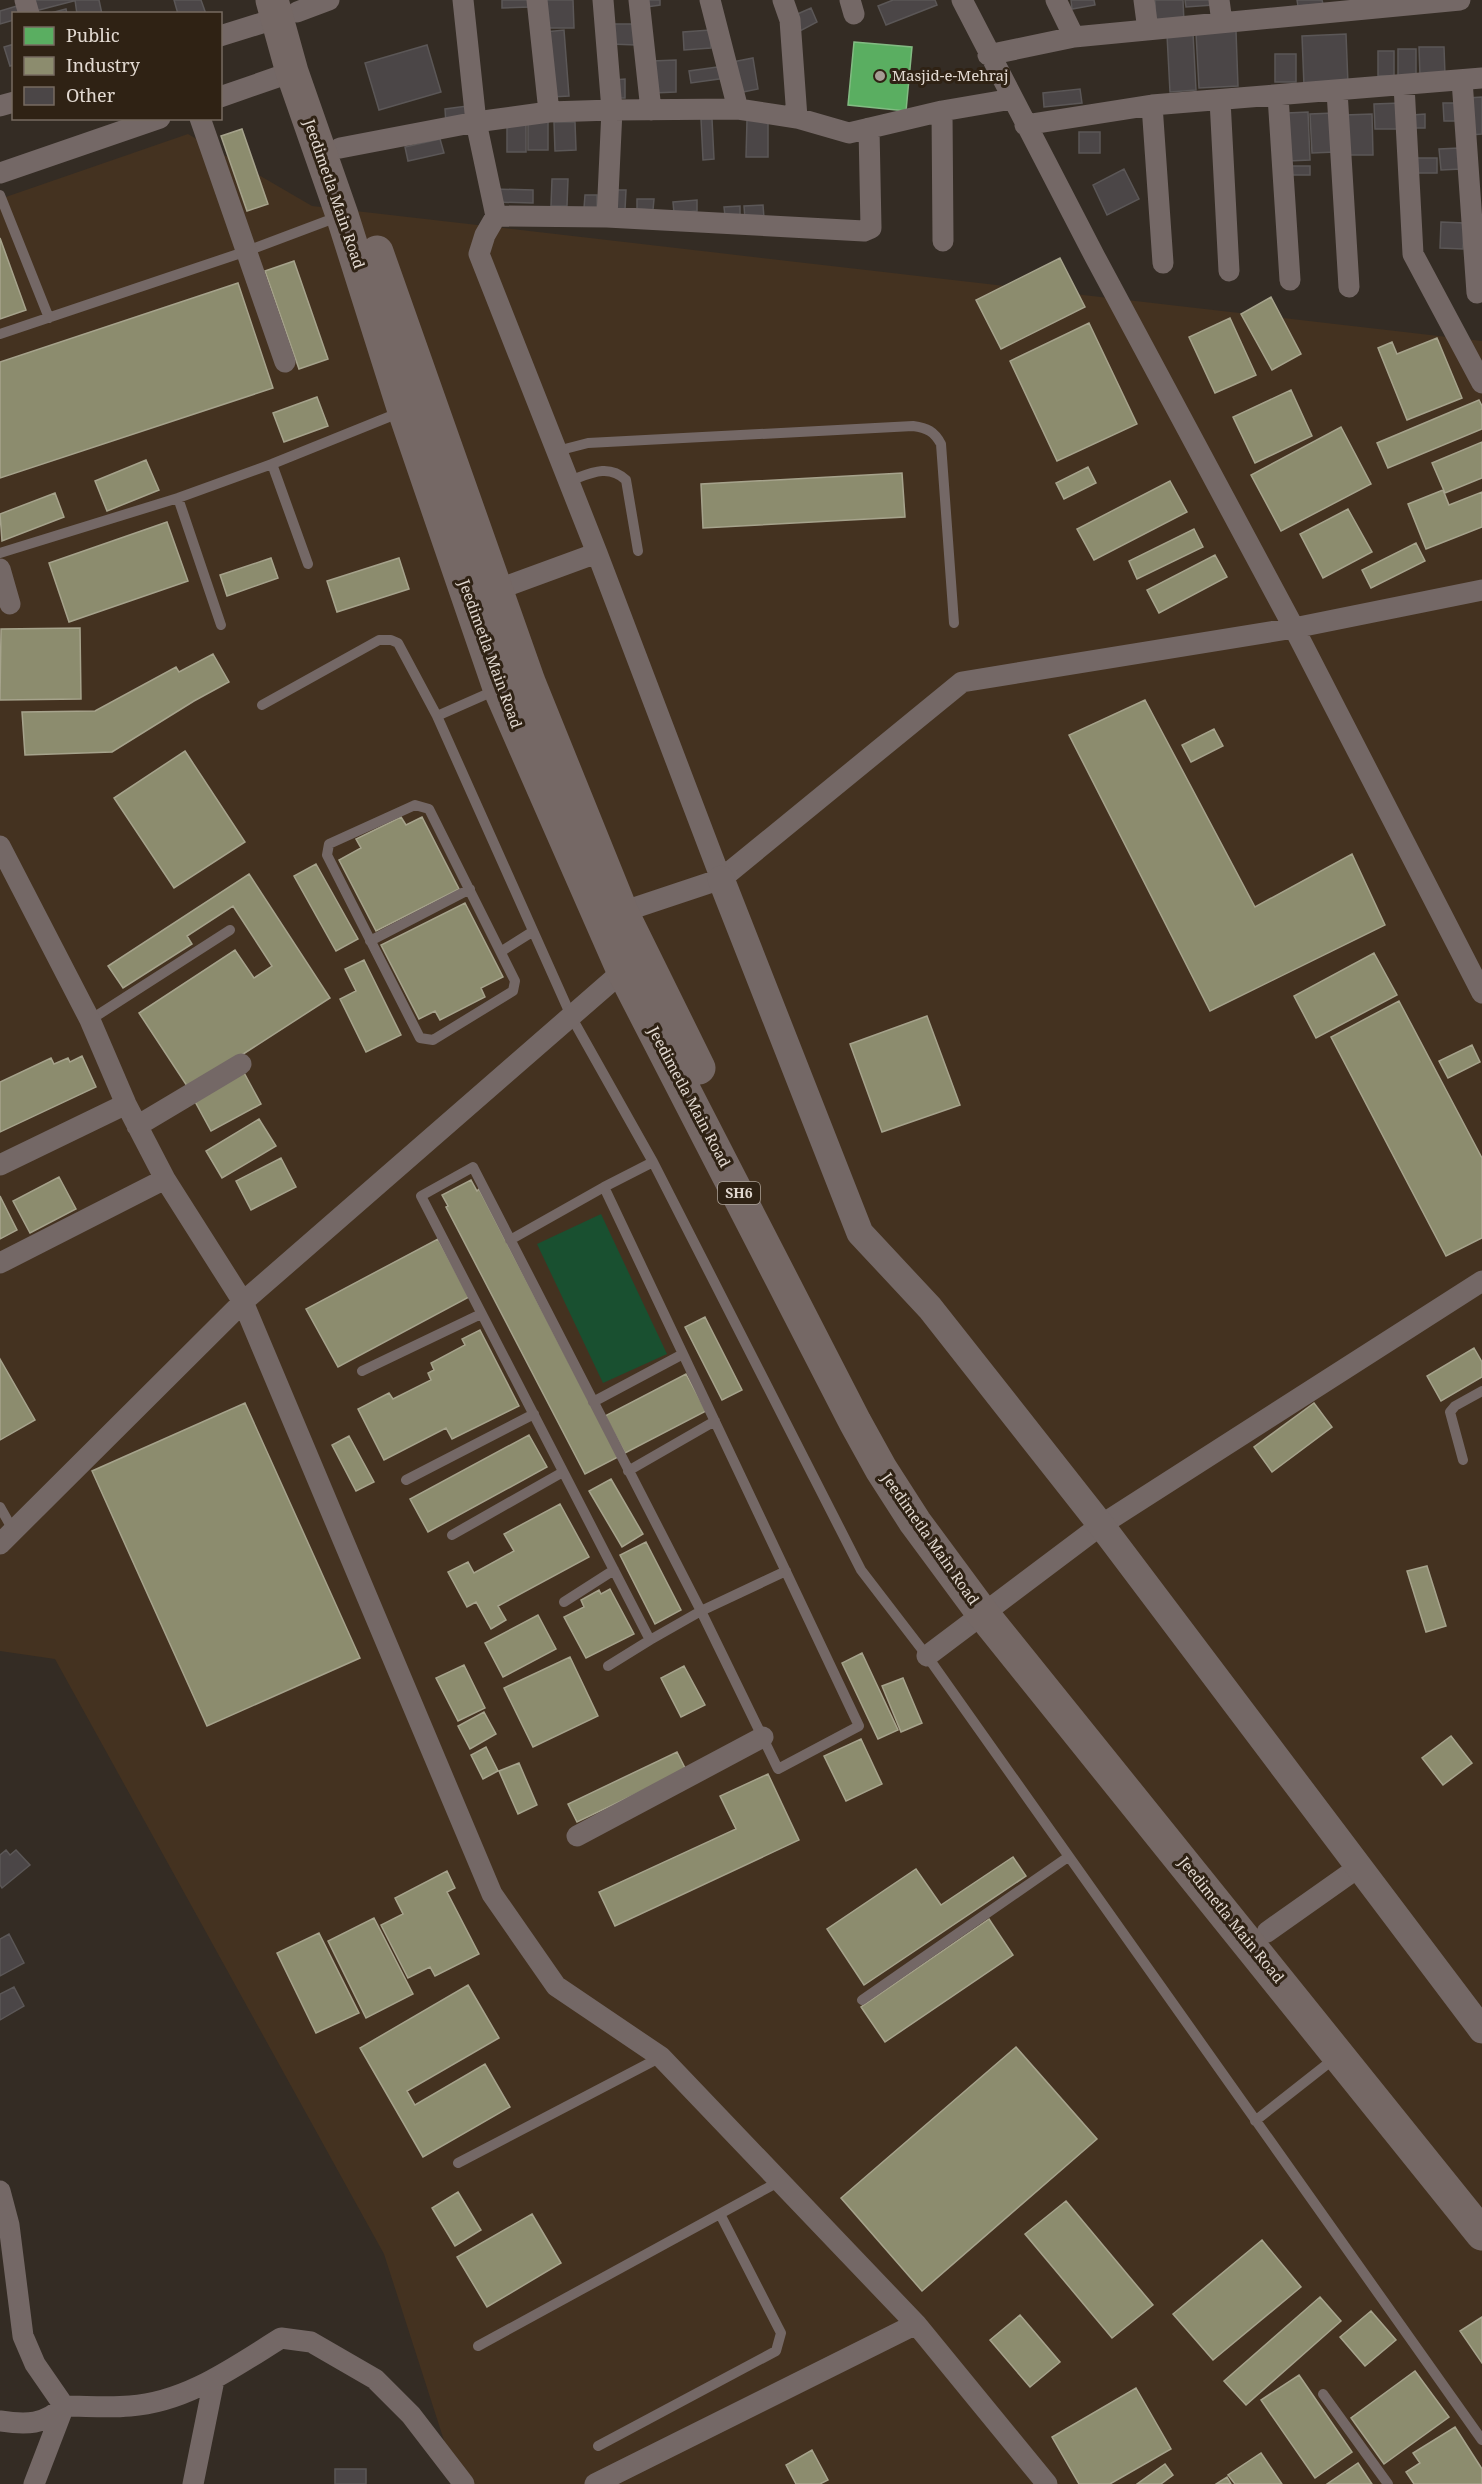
<svg xmlns="http://www.w3.org/2000/svg" width="1482" height="2484" font-family="'Noto Serif',serif">
	<style>
		.built { fill: #443220 }
		.green { fill: #195030 }
		.public { fill: #5aae61; stroke: #83bb83; stroke-width: 1.5 }
		.industry { fill: #8c8c6e; stroke: #a6a38c; stroke-width: 1.5 }
		.building { fill: #4b4647; stroke: #5b5757; stroke-width: 1.5 }
		.lines { fill: none; stroke-linecap: round; stroke-linejoin: round }
		.service { stroke: #746866; stroke-width: 10 }
		.minor { stroke: #746866; stroke-width: 21 }
		.tertiary { stroke: #746866; stroke-width: 27 }
		.primary { stroke: #756865; stroke-width: 33 }
		.poi-dot { fill: #a59c94; stroke: #2f2214; stroke-width: 2 }
		.labels { text-anchor: middle; stroke-width: 6; stroke-linejoin: round; paint-order: stroke }
		.shield { fill: #2f2214; stroke: #aca298; stroke-width: 1.5 }
		.shield-label { font-size: 14px; font-weight: bold; fill: #e2d9d1 }
		.poi-label { font-size: 15px; fill: #e2d9d1; stroke: #2f2214; text-anchor: start }
		.street-label { font-size: 15px; fill: #e2d9d1; stroke: #2f2214 }
	</style>
	<rect width="100%" height="100%" fill="#342c24"/>
	<!-- built -->
	<path class="built" d="M188 134 312 206 1482 341V2484H458L384 2254 55 1659 0 1651V199Z"/>
	<!-- green -->
	<path class="green" d="M601 1214 667 1354 603 1383 537 1244Z"/>
	<!-- public -->
	<path class="public" d="M854 42 912 47 906 111 848 105Z"/>
	<!-- industry -->
	<path class="industry" d="M242 129 268 204 247 211 221 136Z
		M0 238 26 310 0 319Z
		M1060 258 1085 307 1001 349 976 300Z
		M294 261 328 359 299 369 265 271Z
		M238 283 273 388 0 478V362Z
		M1271 297 1301 354 1272 370 1241 314Z
		M1230 318 1256 375 1215 393 1189 337Z
		M1089 323 1137 424 1057 461 1010 361Z
		M1437 338 1462 398 1407 420 1378 348 1392 342 1397 354Z
		M1291 390 1312 436 1255 463 1233 417Z
		M317 397 328 426 284 442 273 413Z
		M1479 400 1482 406V429L1388 468 1377 443Z
		M1341 427 1371 484 1281 531 1251 475Z
		M1482 442V478L1445 493 1432 463Z
		M146 460 159 490 107 511 95 481Z
		M1088 467 1096 483 1064 499 1056 483Z
		M902 473 905 517 703 528 701 484Z
		M1170 481 1187 512 1094 560 1077 529Z
		M1443 490 1449 505 1482 492V527L1426 549 1408 504Z
		M55 493 64 517 2 541 0 514Z
		M1348 509 1372 552 1323 578 1300 534Z
		M167 522 188 581 69 622 49 563Z
		M1194 529 1203 547 1137 579 1129 561Z
		M1416 543 1425 561 1371 588 1362 570Z
		M1215 555 1227 577 1159 613 1147 590Z
		M271 558 278 578 227 596 220 575Z
		M399 558 409 589 337 612 327 581Z
		M80 628 81 699 0 700 1 629Z
		M213 654 229 682 194 701 112 752 25 755 22 712 95 711 176 667 179 672Z
		M1145 700 1255 907 1352 854 1385 925 1210 1011 1069 735Z
		M1214 729 1223 746 1191 762 1182 745Z
		M185 751 245 842 174 888 114 798Z
		M401 817 406 825 422 817 459 889 376 931 339 860 361 848 356 839Z
		M316 864 358 939 336 951 294 876Z
		M249 874 330 998 189 1089 139 1013 235 950 254 978 272 966 233 906 187 936 192 944 123 988 108 966Z
		M465 903 503 977 481 988 485 997 440 1020 435 1011 419 1019 381 945Z
		M1374 953 1397 995 1316 1038 1294 996Z
		M364 960 401 1035 366 1052 340 999 356 991 345 969Z
		M1399 1001 1482 1158V1238L1446 1256 1331 1037Z
		M927 1016 960 1105 882 1132 850 1044Z
		M1472 1045 1480 1062 1448 1078 1439 1061Z
		M82 1056 96 1087 0 1132V1082L51 1058 54 1064 68 1058 70 1062Z
		M242 1069 261 1104 211 1131 192 1096Z
		M259 1119 276 1146 222 1178 206 1151Z
		M281 1158 296 1187 251 1210 236 1181Z
		M59 1177 76 1209 30 1233 13 1201Z
		M471 1180 477 1191 479 1189 618 1457 585 1474 446 1207 448 1206 442 1195Z
		M0 1196 17 1230 0 1239Z
		M438 1239 469 1297 338 1367 306 1309Z
		M705 1317 742 1390 722 1400 685 1327Z
		M480 1330 519 1406 452 1439 446 1428 384 1460 358 1409 389 1393 393 1399 431 1380 428 1373 434 1370 431 1363 465 1345 462 1339Z
		M1474 1348 1482 1362V1377L1441 1401 1427 1376Z
		M0 1359 35 1420 0 1440Z
		M686 1374 706 1411 625 1453 605 1416Z
		M245 1403 360 1658 207 1726 92 1471Z
		M1314 1403 1332 1427 1272 1472 1254 1447Z
		M529 1435 547 1467 428 1532 410 1499Z
		M349 1436 374 1482 356 1491 332 1445Z
		M611 1479 643 1534 622 1547 589 1491Z
		M560 1504 589 1557 498 1606 506 1620 491 1629 476 1602 467 1607 448 1572 468 1562 474 1573 514 1551 504 1534Z
		M646 1542 681 1610 655 1624 620 1555Z
		M1427 1566 1446 1626 1426 1632 1407 1571Z
		M610 1589 634 1634 586 1658 564 1617 584 1607 581 1600 599 1590 601 1594Z
		M538 1615 556 1649 503 1677 485 1643Z
		M862 1653 898 1730 878 1739 842 1663Z
		M570 1657 598 1716 533 1747 504 1688Z
		M464 1665 485 1708 458 1721 436 1678Z
		M684 1666 705 1705 681 1717 661 1678Z
		M903 1678 922 1723 901 1732 882 1686Z
		M484 1712 496 1734 470 1749 458 1726Z
		M1451 1736 1472 1763 1443 1785 1422 1758Z
		M861 1739 882 1784 846 1801 824 1756Z
		M486 1747 498 1771 483 1779 471 1755Z
		M677 1752 686 1770 577 1822 568 1804Z
		M519 1763 537 1805 518 1814 499 1771Z
		M768 1774 799 1840 615 1926 599 1892 736 1829 720 1796Z
		M1013 1857 1026 1876 864 1985 827 1929 916 1869 941 1905Z
		M447 1871 455 1888 447 1892 479 1954 435 1976 430 1967 408 1978 381 1925 403 1914 395 1898Z
		M374 1918 413 1994 366 2018 328 1941Z
		M989 1919 1013 1955 885 2042 861 2007Z
		M319 1933 359 2013 316 2033 277 1953Z
		M468 1985 499 2038 407 2091 415 2105 485 2064 510 2107 423 2157 360 2048Z
		M1016 2047 1097 2139 922 2291 841 2198Z
		M458 2192 481 2230 455 2246 432 2208Z
		M1066 2201 1153 2305 1112 2338 1025 2234Z
		M532 2214 561 2263 487 2307 457 2257Z
		M1262 2240 1301 2287 1213 2360 1173 2314Z
		M1320 2297 1341 2321 1246 2405 1224 2381Z
		M1371 2311 1396 2340 1365 2366 1340 2337Z
		M1020 2315 1060 2362 1030 2387 990 2340Z
		M1482 2317V2363L1460 2331Z
		M1415 2371 1449 2417 1384 2464 1351 2418Z
		M1299 2375 1352 2452 1315 2478 1261 2400Z
		M1136 2388 1171 2449 1110 2484H1079L1052 2437Z
		M1455 2427 1482 2469V2484H1414L1406 2472 1420 2463 1413 2453Z
		M812 2450 828 2480 820 2484H796L786 2465Z
		M1261 2453 1282 2484H1235L1228 2475Z
		M1358 2463 1372 2484H1327Z
		M1165 2464 1173 2475 1161 2484H1137Z
		M1227 2477 1231 2484H1216Z"/>
	<!-- building -->
	<path class="building" d="M32 0H74V1L35 11Z
		M75 0H99L102 14H77Z
		M174 0H201L206 14H178Z
		M502 0H530V7L502 8Z
		M542 0H573L574 28H543Z
		M647 0H660V5L647 7Z
		M893 0H935L937 5 886 25 878 6Z
		M1071 0H1094L1095 5 1072 9Z
		M1155 0H1183L1184 23 1156 24Z
		M1185 0H1213V5L1186 7Z
		M1297 0H1322L1323 4 1298 6Z
		M17 6 19 14H14V20L0 24V11Z
		M811 8 817 22 800 31 793 16Z
		M66 9 67 14H47Z
		M610 24H636V45L610 44Z
		M564 30 569 96 551 97 545 32Z
		M710 30 711 48 684 50 683 32Z
		M1236 31 1238 86 1199 88 1196 33Z
		M1193 33 1196 90 1170 92 1167 35Z
		M1346 34 1348 84 1304 86 1302 36Z
		M14 44V65L10 66 4 47Z
		M427 45 441 92 379 110 365 63Z
		M1419 47H1444L1445 75 1420 76Z
		M1398 49H1416V76H1398Z
		M1378 51H1394V76H1378Z
		M1275 54H1296V82H1275Z
		M753 58 758 89 738 93 732 62Z
		M676 60V92L653 93 652 61Z
		M724 66 726 78 691 83 689 71Z
		M625 79V98H614L613 80Z
		M1080 89 1082 103 1044 107 1043 93Z
		M1482 97V134L1471 135 1468 98Z
		M1400 103 1401 129H1375L1374 104Z
		M1443 103H1455L1456 121H1444Z
		M467 106 468 121 446 124 445 109Z
		M1308 112 1310 160 1288 161 1287 113Z
		M1333 113 1335 152 1312 153 1310 114Z
		M1372 114 1373 155H1346L1345 115Z
		M1425 114V128H1413L1412 115Z
		M701 119H712L714 159 703 160Z
		M747 120 768 121V157H746Z
		M507 122H526V152H507Z
		M528 122H548V150H528Z
		M554 122H575L576 150 555 151Z
		M1079 132H1100V153H1079Z
		M440 139 444 153 408 161 405 147Z
		M1459 148 1461 169 1441 170 1439 149Z
		M1415 158H1437V173H1415Z
		M1289 166H1310V175H1289Z
		M1124 169 1139 199 1107 215 1093 185Z
		M552 179H568L567 206H551Z
		M494 189 533 190V203L494 202Z
		M613 190H626L625 210H613Z
		M585 195H597V208H584Z
		M637 199H654L653 210 637 209Z
		M697 200V211L674 213 673 202Z
		M763 205 764 218 745 219 744 206Z
		M740 206V216H725L724 207Z
		M1441 222 1464 223 1463 249 1440 248Z
		M6 1850 10 1855 16 1850 30 1865 2 1888 0 1885V1855Z
		M9 1934 24 1963 0 1976V1939Z
		M14 1987 24 2006 0 2020V1994Z
		M335 2469H366V2484H335Z"/>
	<g class="lines">
		<!-- service -->
		<path class="service" d="M0 195 49 318
			M0 334 247 251 340 216
			M557 451 588 443 913 426C927 428 934 431 941 444L954 623
			M272 464 308 564
			M569 481C589 474 608 463 626 480L638 551
			M178 498 221 625
			M0 553 178 498 272 464 401 412
			M496 690 437 716 572 1018 653 1162 861 1570 927 1656 1482 2440
			M262 705 379 640H391L398 643 437 716
			M415 805 429 809 515 981 513 991 433 1040 420 1038 327 855 329 844Z
			M370 941 470 889
			M502 951 532 932
			M90 1020 230 930
			M473 1167 701 1611 650 1640 421 1196Z
			M604 1187 653 1162
			M510 1240 604 1187 859 1726 778 1769 701 1611 786 1571
			M362 1371 481 1314
			M593 1402 683 1354
			M1463 1460 1450 1412 1455 1406 1482 1391
			M628 1471 715 1421
			M406 1480 534 1414
			M0 1507 13 1530
			M452 1535 563 1472
			M564 1602 614 1570
			M608 1666 650 1640
			M862 2000 1068 1857
			M1255 2121 1335 2058
			M458 2163 661 2057
			M478 2346 780 2181
			M1323 2394 1388 2484
			M598 2446 776 2351 781 2333 720 2214"/>
		<!-- minor -->
		<path class="minor" d="M25 0 29 14
			M463 0 476 122 496 216 485 235 479 254 597 553 721 879
			M537 0 549 112
			M603 0 612 110 607 217
			M639 0 651 110
			M710 0 738 109
			M783 0 790 20 797 118
			M850 0 854 14
			M962 0 1095 257 1294 628 1482 993
			M1056 0 1074 37
			M1144 0 1148 30
			M1219 0 1222 22
			M297 12 329 0
			M220 36 278 18
			M988 55 1074 37 1460 0
			M1462 80 1477 293
			M1404 85 1413 254 1482 383
			M1337 91 1349 287
			M1278 96 1290 280
			M220 97 292 72
			M1220 100 1229 271
			M1152 105 1163 263
			M0 106 14 102
			M942 111 943 241
			M200 118 285 362
			M1025 125 1152 105 1482 78
			M340 148 476 122 549 112 612 110 738 109 797 118 849 133 942 111 1012 99
			M0 173 160 118
			M496 216 607 217 864 231 871 228 869 128
			M0 569 10 604
			M496 590 597 553
			M0 846 90 1020 126 1104 165 1179 243 1302 492 1894 556 1986 661 2057 916 2324 1047 2484
			M622 912 721 879 962 682 1294 628 1482 590
			M137 1126 241 1064
			M0 1165 126 1104
			M0 1263 165 1179
			M0 1544 243 1302 623 971
			M927 1656 1101 1525 1482 1281
			M577 1836 763 1737
			M1267 1932 1359 1867
			M0 2191 9 2225 23 2336 35 2364 64 2406 34 2484
			M0 2421C26 2425 45 2425 64 2406 86 2406 108 2408 130 2406 187 2402 234 2367 281 2338L311 2342 375 2379 411 2415 464 2484
			M193 2484 214 2380
			M595 2484 916 2324"/>
		<!-- tertiary -->
		<path class="tertiary" d="M721 879 860 1233 930 1308 1101 1525 1482 2030"/>
		<!-- primary -->
		<path class="primary" d="M272 0 292 72 342 215 404 411 499 688 623 971 855 1422 881 1469 915 1522 983 1614 1482 2234
			M377 252 529 682 622 912 699 1068"/>
	</g>
	<!-- markers -->
	<circle class="poi-dot" cx="880" cy="76" r="6"/>
	<g class="labels">
		<!-- shield labels -->
		<rect class="shield" x="718" y="1182" width="42" height="22" rx="4.5"/>
		<g class="shield-label">
			<text x="739" y="1198">SH6</text>
		</g>
		<!-- poi labels -->
		<g class="poi-label">
			<text x="892" y="81">Masjid-e-Mehraj</text>
		</g>
		<!-- street labels -->
		<g class="street-label">
			<text transform="translate(334 194) rotate(71)" y="5">Jeedimetla Main Road</text>
			<text transform="translate(490 654) rotate(70)" y="5">Jeedimetla Main Road</text>
			<text transform="translate(689 1097) rotate(62)" y="5">Jeedimetla Main Road</text>
			<text transform="translate(930 1539) rotate(55)" y="5">Jeedimetla Main Road</text>
			<text transform="translate(1231 1920) rotate(51)" y="5">Jeedimetla Main Road</text>
		</g>
	</g>
	<!-- legend -->
	<rect x="12" y="12" width="210" height="108" fill="#2f2214" stroke="#776b60" stroke-width="1.5"/>
	<rect x="24" y="27" width="30" height="18" fill="#5aae61" stroke="#776b60" stroke-width="1.5"/>
	<text x="66" y="42" font-size="18" fill="#e2d9d1">Public</text>
	<rect x="24" y="57" width="30" height="18" fill="#8c8c6e" stroke="#776b60" stroke-width="1.5"/>
	<text x="66" y="72" font-size="18" fill="#e2d9d1">Industry</text>
	<rect x="24" y="87" width="30" height="18" fill="#4b4647" stroke="#776b60" stroke-width="1.5"/>
	<text x="66" y="102" font-size="18" fill="#e2d9d1">Other</text>
</svg>
